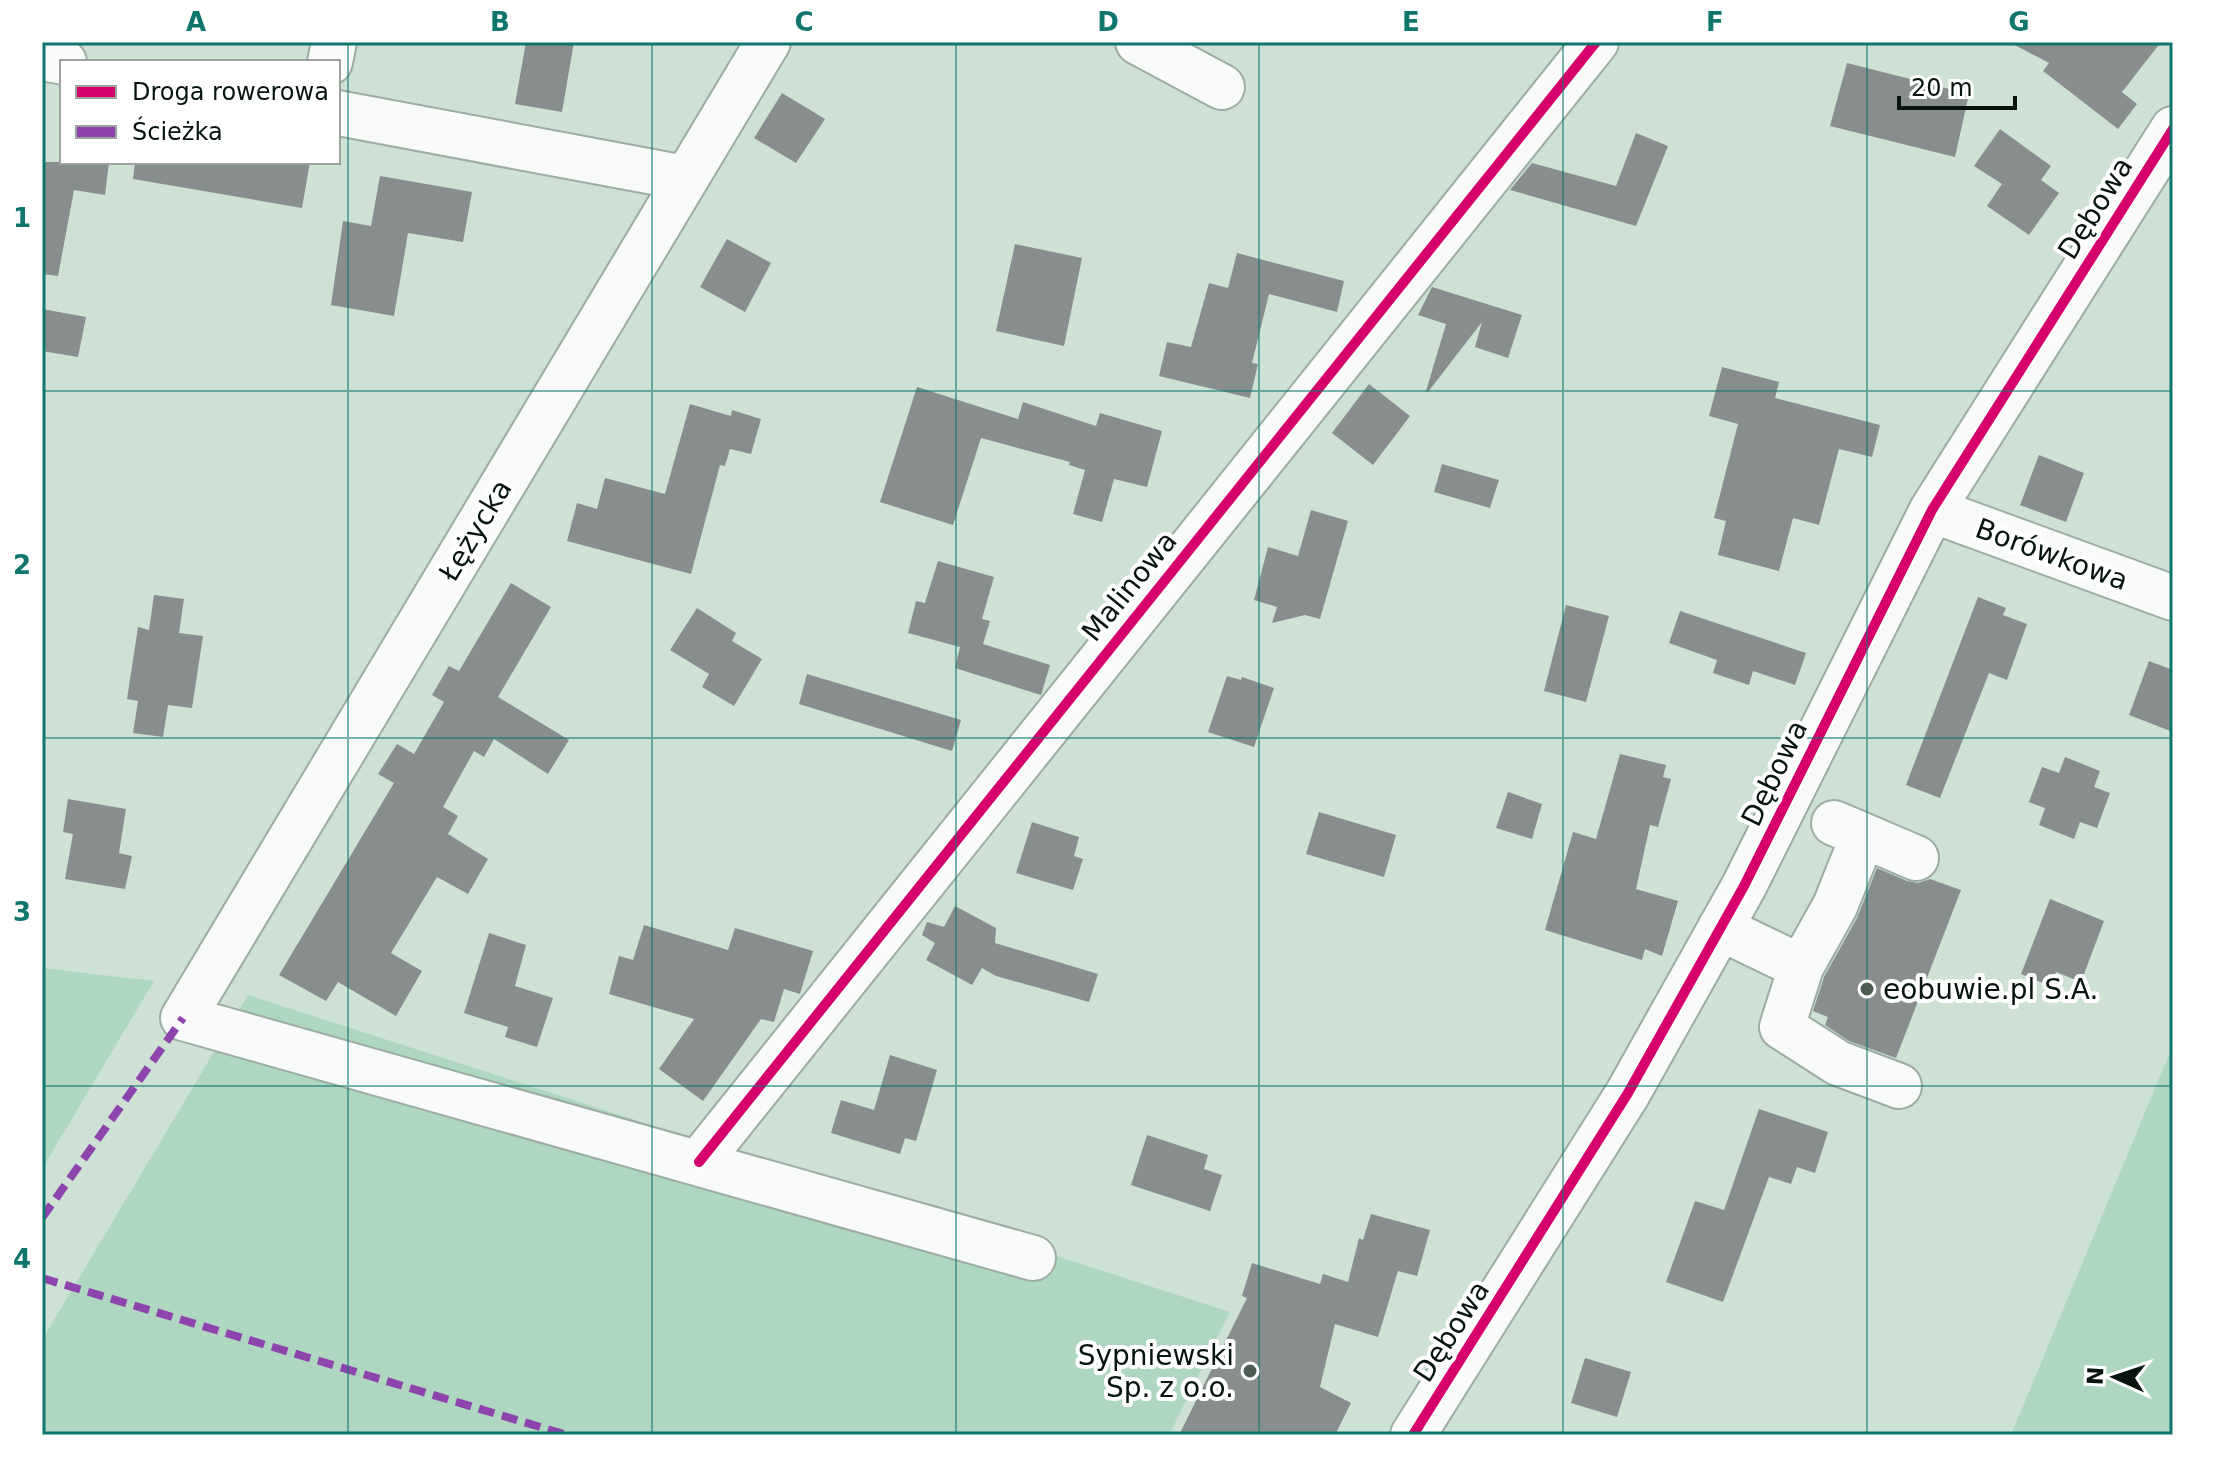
<svg xmlns="http://www.w3.org/2000/svg" width="2215" height="1477" font-family="'DejaVu Sans',sans-serif">
	<style>
		.green { fill: #afd6c0 }
		.building { fill: #888e8e }
		.lines { fill: none; stroke-linecap: round; stroke-linejoin: round }
		.minor-casing { stroke: #9caca2; stroke-width: 48 }
		.minor { stroke: #f8fbf9; stroke-width: 44 }
		.quiet { stroke: #8e44ad; stroke-width: 8; stroke-dasharray: 16 8; stroke-linecap: butt }
		.cycleway-casing { stroke: #fff; stroke-width: 15 }
		.cycleway { stroke: #d6006c; stroke-width: 10 }
		.grid { fill: none; stroke: #0f766e; stroke-width: 2; stroke-opacity: 0.55 }
		.poi-dot { fill: #4c5c53; stroke: #fff; stroke-width: 3 }
		.labels { text-anchor: middle; stroke-width: 8; stroke-linejoin: round; paint-order: stroke }
		.street-label { font-size: 28px; fill: #07140d; stroke: #fff }
		.poi-label { font-size: 28px; fill: #07140d; stroke: #fff; text-anchor: start }
		.neatline { fill: none; stroke: #0f766e; stroke-width: 3 }
		.grid-label { font-size: 26px; text-anchor: middle; font-weight: bold; fill: #0f766e }
	</style>
	<rect width="100%" height="100%" fill="#cde2d5"/>
	<!-- green -->
	<path class="green" d="M42 968 154 981 42 1169Z
		M248 995 1230 1312 1169 1435H42V1340Z
		M2173 1045V1435H2011Z"/>
	<!-- building -->
	<path class="building" d="M526 42H574L562 112 515 104Z
		M2009 42H2161L2122 92 2137 104 2118 129 2043 71 2049 63Z
		M1847 63 1969 94 1955 157 1830 126Z
		M782 93 825 119 796 163 754 138Z
		M2000 129 2051 166 2041 180 2059 193 2029 235 1987 206 2002 184 1974 166Z
		M1636 133 1668 146 1636 226 1510 190 1532 163 1616 186Z
		M42 162H109L105 195 74 190 58 276 42 274Z
		M135 162H310L302 208 133 179Z
		M380 176 472 192 463 242 408 233 394 316 331 305 343 221 371 226Z
		M727 239 771 263 745 312 700 287Z
		M1015 244 1082 258 1064 346 996 331Z
		M1237 253 1344 281 1337 312 1269 294 1252 363 1258 364 1250 398 1159 376 1167 342 1191 347 1209 283 1228 288Z
		M1432 287 1522 315 1508 358 1475 347 1482 322 1428 392 1426 391 1446 324 1418 315Z
		M42 309 86 317 78 357 42 351Z
		M1722 367 1779 382 1775 398 1880 425 1872 457 1839 449 1819 525 1793 518 1779 571 1718 555 1726 521 1714 518 1738 424 1709 416Z
		M1369 384 1410 416 1373 465 1332 433Z
		M917 387 1018 419 1023 402 1096 426 1100 413 1162 431 1147 487 1114 479 1102 522 1073 514 1085 470 1069 465 1070 462 981 438 953 525 880 502Z
		M690 404 731 416 732 410 761 419 751 454 730 449 725 466 720 465 691 574 567 541 577 503 597 509 605 478 665 494Z
		M2039 455 2084 473 2066 522 2020 505Z
		M1442 464 1499 480 1490 508 1434 492Z
		M1311 510 1348 521 1320 619 1305 615 1272 623 1277 607 1254 600 1268 547 1298 556Z
		M938 561 994 577 982 619 990 621 983 644 1050 665 1041 695 955 668 960 647 908 633 916 601 925 603Z
		M511 583 551 607 498 697 569 740 548 774 494 739 484 757 474 751 443 807 458 816 448 834 488 859 468 894 437 877 391 953 422 971 396 1016 338 982 326 1001 279 975 394 783 378 774 397 744 414 754 444 702 432 695 449 666 459 671Z
		M154 595 184 599 179 633 203 636 192 708 168 705 163 737 133 733 138 701 127 699 138 627 149 630Z
		M1978 597 2006 608 2003 615 2027 624 2007 680 1989 673 1940 798 1906 785Z
		M1566 605 1609 616 1586 702 1544 691Z
		M697 608 736 633 732 641 762 659 734 706 702 687 709 674 670 650Z
		M1680 611 1806 653 1795 685 1753 671 1749 685 1713 673 1717 660 1669 643Z
		M2149 661 2173 670V732L2129 715Z
		M807 674 961 720 952 751 799 704Z
		M1227 676 1241 680 1242 677 1274 688 1254 747 1208 732Z
		M1620 754 1666 765 1663 777 1671 779 1658 827 1650 825 1636 889 1678 901 1662 956 1645 949 1642 960 1545 930 1573 832 1596 839Z
		M2065 757 2100 771 2094 787 2110 793 2097 828 2080 822 2074 839 2039 825 2045 808 2029 802 2042 767 2059 773Z
		M1508 792 1542 804 1532 839 1496 828Z
		M68 799 126 809 119 853 132 856 125 889 65 879 73 834 63 832Z
		M1319 812 1396 835 1384 877 1306 854Z
		M1032 822 1079 837 1074 856 1083 859 1073 890 1016 873Z
		M1877 868 1907 881 1918 883 1930 879 1961 890 1896 1058 1849 1041 1825 1025 1828 1017 1813 1011 1824 977 1857 918Z
		M2050 899 2104 921 2081 982 2056 972 2050 986 2021 974Z
		M955 906 996 928 995 943 1098 974 1089 1002 996 976 982 968 972 985 926 960 935 943 922 935 927 922 944 927Z
		M644 925 728 950 735 928 813 951 800 994 784 989 774 1022 761 1019 703 1101 659 1069 694 1019 609 994 619 956 633 960Z
		M489 933 526 945 515 986 553 998 537 1047 505 1037 508 1027 464 1013Z
		M890 1055 937 1070 916 1141 905 1138 900 1154 831 1133 841 1100 874 1110Z
		M1759 1109 1828 1132 1815 1173 1797 1167 1791 1184 1769 1177 1723 1302 1666 1282 1695 1201 1724 1210Z
		M1147 1135 1208 1155 1204 1169 1222 1175 1210 1211 1131 1185Z
		M1371 1214 1430 1230 1417 1276 1398 1271 1378 1337 1335 1324 1320 1387 1351 1403 1335 1435H1179L1247 1298 1242 1296 1252 1263 1320 1284 1323 1274 1348 1282 1359 1238 1363 1240Z
		M1585 1358 1631 1372 1617 1417 1571 1403Z"/>
	<g class="lines">
		<!-- minor casing -->
		<g class="minor-casing">
			<path id="minor" d="M768 42 183 1018 1033 1258
				M1138 42 1222 87
				M42 58 64 62
				M330 62 334 42
				M338 113 685 178
				M1932 510 2173 598
				M1834 823 1916 858
				M1720 928 1801 967 1782 1027 1838 1063 1899 1086
				M1801 967 1835 906 1863 836
				M699 1162 1596 42
				M1413 1435 1628 1093 1744 886 1932 510 2173 129"/>
		</g>
		<!-- minor -->
		<use href="#minor" class="minor"/>
		<!-- quiet -->
		<path class="quiet" d="M42 1218 183 1018
			M42 1278 567 1435"/>
		<!-- cycleway casing -->
		<g class="cycleway-casing">
			<path id="cycleway" d="M699 1162 1596 42
				M1413 1435 1628 1093 1744 886 1932 510 2173 129"/>
		</g>
		<!-- cycleway -->
		<use href="#cycleway" class="cycleway"/>
	</g>
	<!-- grid -->
	<path class="grid" d="M348 42V1435M652 42V1435M956 42V1435M1259 42V1435M1563 42V1435M1867 42V1435M42 391H2173M42 738H2173M42 1086H2173"/>
	<!-- markers -->
	<g class="poi-dot">
		<circle cx="1867" cy="989" r="8"/>
		<circle cx="1250" cy="1371" r="8"/>
	</g>
	<g class="labels">
		<!-- street labels -->
		<g class="street-label">
			<text transform="translate(2095 208) rotate(-58)" y="10">Dębowa</text>
			<text transform="translate(475 530) rotate(-59)" y="10">Łężycka</text>
			<text transform="translate(2052 554) rotate(20)" y="10">Borówkowa</text>
			<text transform="translate(1129 586) rotate(-51)" y="10">Malinowa</text>
			<text transform="translate(1774 773) rotate(-64)" y="10">Dębowa</text>
			<text transform="translate(1451 1331) rotate(-57)" y="10">Dębowa</text>
		</g>
		<!-- poi labels -->
		<g class="poi-label">
			<text x="1883" y="999">eobuwie.pl S.A.</text>
			<text x="1234" y="1365" text-anchor="end">Sypniewski<tspan x="1234" dy="32">Sp. z o.o.</tspan></text>
		</g>
	</g>
	<!-- border -->
	<rect width="2215" height="1477" fill="none" stroke="#ffffff" stroke-width="88"/>
	<!-- legend -->
	<rect x="60" y="60" width="280" height="104" fill="#ffffff" stroke="#9ca19e" stroke-width="2"/>
	<rect x="76" y="86" width="40" height="12" fill="#d6006c" stroke="#9ca19e" stroke-width="2"/>
	<text x="132" y="100" font-size="24" fill="#07140d">Droga rowerowa</text>
	<rect x="76" y="126" width="40" height="12" fill="#8e44ad" stroke="#9ca19e" stroke-width="2"/>
	<text x="132" y="140" font-size="24" fill="#07140d">Ścieżka</text>
	<!-- north arrow -->
	<g transform="translate(2115 1377) rotate(273)" stroke="#ffffff" stroke-width="6" paint-order="stroke">
	<path d="M0-6L14 30L0 20L-14 30Z" fill="#07140d"/>
	<text y="-12" font-size="22" font-weight="bold" text-anchor="middle" fill="#07140d">N</text>
	</g>
	<!-- scale -->
	<path d="M1899 96v12h116v-12" fill="none" stroke="#07140d" stroke-width="4"/>
	<text x="1911" y="96" font-size="24" fill="#07140d" stroke="#ffffff" stroke-width="6" paint-order="stroke">20 m</text>
	<rect x="44" y="44" width="2127" height="1389" class="neatline"/>
	<g class="grid-label">
		<text x="196" y="31">A</text>
		<text x="500" y="31">B</text>
		<text x="804" y="31">C</text>
		<text x="1108" y="31">D</text>
		<text x="1411" y="31">E</text>
		<text x="1715" y="31">F</text>
		<text x="2019" y="31">G</text>
		<text x="22" y="227">1</text>
		<text x="22" y="574">2</text>
		<text x="22" y="921">3</text>
		<text x="22" y="1268">4</text>
	</g>
</svg>
